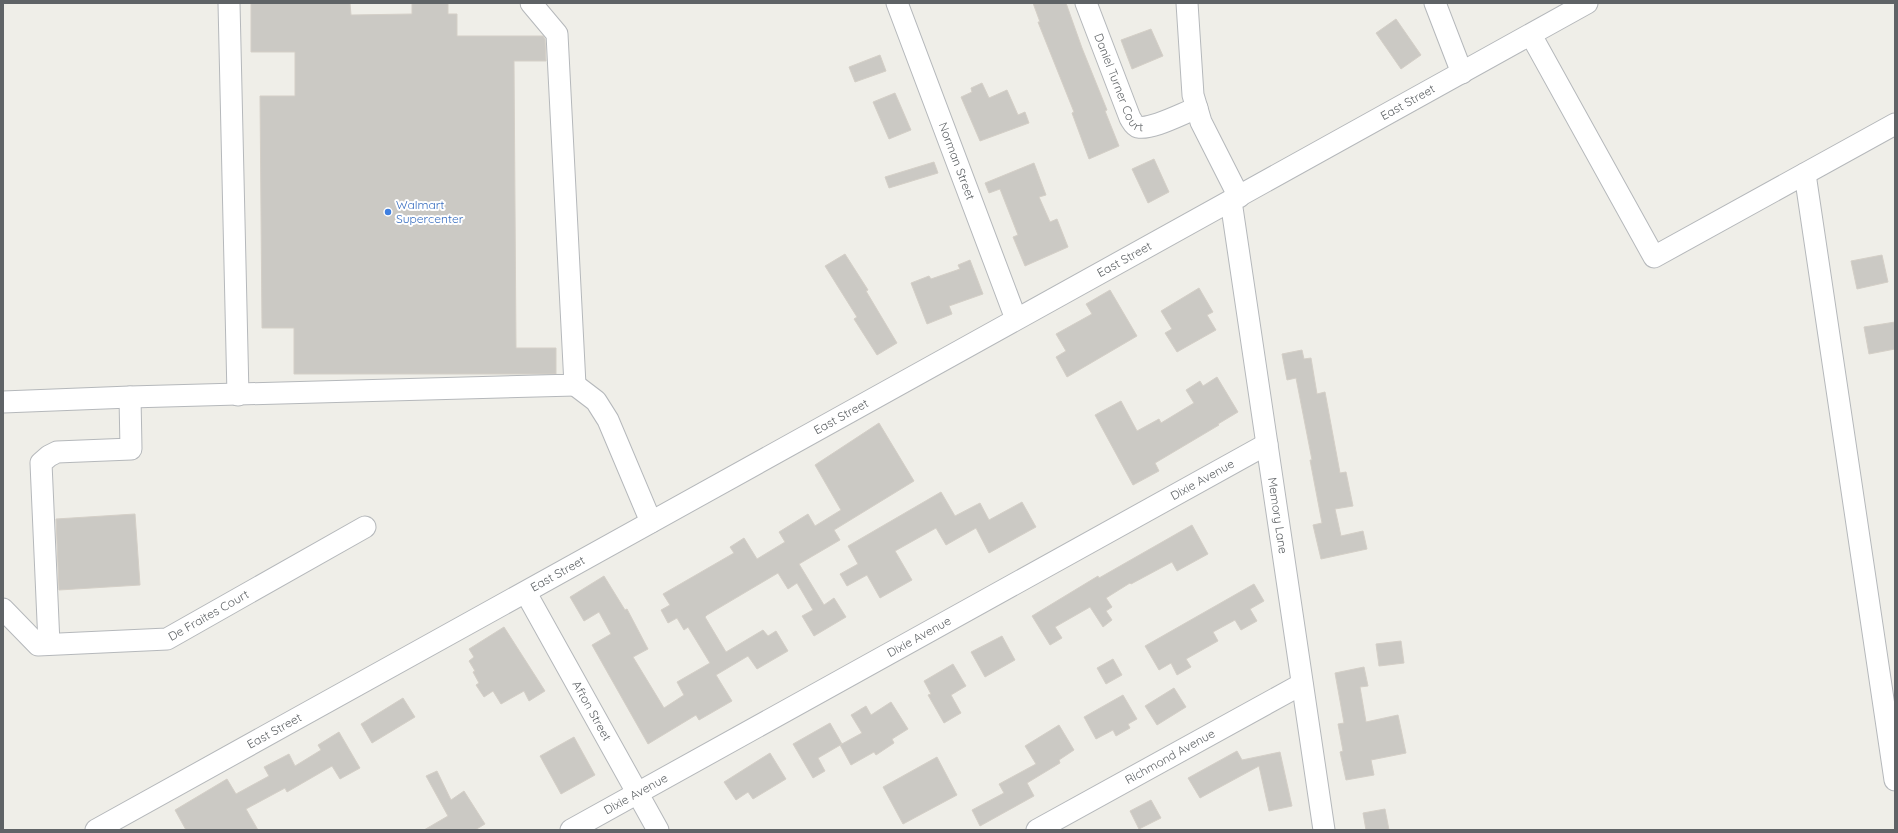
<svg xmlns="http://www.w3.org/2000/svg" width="1898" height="833" font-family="Quicksand,sans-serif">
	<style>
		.building { fill: #cbc9c4; stroke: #d4cfc7 }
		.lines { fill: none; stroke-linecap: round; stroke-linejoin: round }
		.minor-casing { stroke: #b5b8bb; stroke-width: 23 }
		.minor { stroke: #fff; stroke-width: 21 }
		.shop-dot { fill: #3f7fe0; stroke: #fff; stroke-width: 1.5 }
		.labels { text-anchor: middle; stroke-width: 4; stroke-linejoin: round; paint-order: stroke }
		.street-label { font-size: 12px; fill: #5f6366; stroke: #fff }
		.shop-label { font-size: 12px; fill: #366cbe; stroke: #fff; text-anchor: start }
	</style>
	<rect width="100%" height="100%" fill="#efeee8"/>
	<!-- building -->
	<path class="building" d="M251 3H350L351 15 412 14V3H448V14H457V36H543L545 39 546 61H514L516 348H556V374H294V328H262L260 96H295V52H251Z
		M1033 3H1066L1082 48 1107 110 1105 111 1119 146 1089 159 1072 113 1074 112 1038 22H1040Z
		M1396 19 1421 55 1401 69 1376 33Z
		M1151 29 1163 56 1132 69 1121 40Z
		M880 55 886 71 855 82 849 67Z
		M982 83 989 98 1007 90 1018 115 1025 112 1029 123 980 141 961 97 972 92 971 88Z
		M895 93 911 130 889 139 873 102Z
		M1154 159 1169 192 1148 203 1132 169Z
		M934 162 938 173 889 188 885 177Z
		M1034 163 1046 195 1039 197 1050 222 1057 219 1068 247 1025 266 1013 237 1018 235 1000 189 989 193 985 183Z
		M845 254 868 290 866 291 897 343 877 355 854 319 857 317 825 266Z
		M1882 255 1888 282 1857 289 1851 261Z
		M970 260 983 294 949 306 952 314 927 324 911 283 929 276 931 279 960 269 958 265Z
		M1199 288 1213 312 1207 315 1216 330 1177 352 1165 333 1172 329 1161 311Z
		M1110 290 1137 336 1067 377 1056 357 1066 351 1056 334 1092 314 1086 304Z
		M1895 322V349L1869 354 1864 327Z
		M1302 350 1304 359 1311 358 1317 394 1325 392 1340 473 1346 472 1353 506 1335 509 1341 536 1363 531 1367 549 1321 559 1313 525 1322 523 1310 460H1312L1296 378 1287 380 1282 354Z
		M1217 377 1238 412 1218 424 1219 425 1155 463 1159 471 1133 485 1095 415 1121 401 1137 431 1159 419 1161 423 1194 403 1186 390 1200 381 1203 386Z
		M879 423 914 481 834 530 840 540 799 564 824 605 834 598 846 617 814 636 802 616 813 610 797 583 788 589 778 573 707 615 705 617 726 652 763 630 768 636 776 631 788 651 757 669 748 656 716 675 732 701 699 720 696 715 648 744 592 645 611 634 599 612 584 621 570 597 604 576 625 610 627 609 648 649 633 657 664 708 684 695 677 682 710 663 688 627 684 630 677 618 668 623 661 610 670 605 663 594 734 553 730 547 744 538 757 559 785 542 779 532 808 514 815 526 841 510 815 465Z
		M941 492 955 516 980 503 989 520 1022 502 1036 527 989 553 976 528 946 545 936 528 895 551 912 580 880 598 867 575 847 586 840 574 858 564 848 546Z
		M135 514 140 585 59 590 56 519Z
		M1192 525 1208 554 1177 571 1172 562 1131 584 1130 583 1106 598 1112 607 1106 611 1112 620 1103 627 1090 607 1055 627 1062 638 1050 645 1032 616 1098 576 1099 578Z
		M1254 584 1264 601 1250 609 1257 621 1241 630 1235 620 1213 632 1218 641 1186 659 1191 667 1177 675 1171 663 1159 670 1145 646Z
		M504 627 545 691 529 701 524 691 501 704 493 691 484 697 476 685 479 683 473 672 475 671 469 661 474 657 469 649Z
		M1002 636 1015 660 985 677 971 652Z
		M1401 641 1404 663 1379 666 1376 644Z
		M1113 659 1122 675 1106 684 1097 668Z
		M953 664 966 686 951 695 961 713 944 723 928 695 931 694 924 681Z
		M1364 667 1368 686 1360 687 1366 722 1398 715 1406 753 1371 760 1374 775 1346 780 1340 752 1343 751 1338 724 1344 723 1335 673Z
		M1174 688 1186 707 1157 725 1145 706Z
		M1123 695 1137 719 1128 724 1130 728 1116 736 1113 730 1096 739 1084 717Z
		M403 698 415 717 372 743 361 724Z
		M891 702 908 729 892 739 894 743 876 755 874 752 851 765 840 745 862 733 851 715 866 706 871 715Z
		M830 723 842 744 818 758 825 771 813 778 793 744Z
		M1059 725 1074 750 1059 760 1060 763 1027 783 1034 796 980 826 972 810 1004 793 999 784 1036 764 1025 746Z
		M339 732 360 768 340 779 332 766 287 792 285 788 246 809 258 830H186L175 810 227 779 236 794 269 776 264 767 289 754 295 766 321 750 318 745Z
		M574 737 595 775 561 794 540 756Z
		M1237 751 1242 760 1280 752 1292 806 1269 811 1259 766 1200 798 1188 778Z
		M770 753 786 779 753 799 748 792 736 800 724 782Z
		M937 757 957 795 903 824 883 787Z
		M437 771 451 800 464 791 485 824 475 830H424L448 816 426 776Z
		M1151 800 1161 818 1139 829 1130 811Z
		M1385 809 1389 830H1366L1363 813Z"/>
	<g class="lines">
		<!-- minor casing -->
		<g class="minor-casing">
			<g id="minor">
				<path d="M229 3 238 395"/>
				<path id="s1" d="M897 3 1016 319"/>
				<path id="s2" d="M1086 3 1130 118C1132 121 1134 126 1138 127 1152 130 1183 113 1197 108"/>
				<path d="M1187 3 1193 95 1201 122 1239 197"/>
				<path d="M1435 3 1462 73"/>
				<path d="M1531 35 1654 257 1895 124"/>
				<path d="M1805 174 1895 780"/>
				<path id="s3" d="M1231 201 1324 830"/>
				<path d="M575 385 596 401 608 420 651 522"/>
				<path d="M3 402 130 397 575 385 557 34 531 3"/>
				<path id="s4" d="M526 593 658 830"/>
				<path id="s5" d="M3 609 38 645 167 639 365 527"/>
				<path d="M49 644 41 463 49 456 57 452 131 449 130 397"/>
				<path id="s6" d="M96 830 1587 3"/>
				<path id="s7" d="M571 830 1267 444"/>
				<path id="s8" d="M1037 830 1302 684"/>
			</g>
		</g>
		<!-- minor -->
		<use href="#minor" class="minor"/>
	</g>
	<!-- markers -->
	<circle class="shop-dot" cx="388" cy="212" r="4"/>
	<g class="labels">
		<!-- street labels -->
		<g class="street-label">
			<text dy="4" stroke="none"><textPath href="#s2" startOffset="87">Daniel Turner Court</textPath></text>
			<text dy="4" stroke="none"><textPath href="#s6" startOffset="1500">East Street</textPath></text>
			<text dy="4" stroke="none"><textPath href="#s1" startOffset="169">Norman Street</textPath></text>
			<text dy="4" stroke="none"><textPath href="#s6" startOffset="1176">East Street</textPath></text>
			<text dy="4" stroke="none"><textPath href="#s6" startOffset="852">East Street</textPath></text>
			<text dy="4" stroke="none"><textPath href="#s7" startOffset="722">Dixie Avenue</textPath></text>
			<text dy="4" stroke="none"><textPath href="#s3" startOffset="318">Memory Lane</textPath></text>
			<text dy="4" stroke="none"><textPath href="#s6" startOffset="528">East Street</textPath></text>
			<text dy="4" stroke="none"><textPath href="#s5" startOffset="227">De Fraites Court</textPath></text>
			<text dy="4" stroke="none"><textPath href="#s7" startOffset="398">Dixie Avenue</textPath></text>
			<text dy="4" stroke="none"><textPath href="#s4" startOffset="135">Afton Street</textPath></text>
			<text dy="4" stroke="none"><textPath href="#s6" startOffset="204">East Street</textPath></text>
			<text dy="4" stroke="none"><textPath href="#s8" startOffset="152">Richmond Avenue</textPath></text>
			<text dy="4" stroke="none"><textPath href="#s7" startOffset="74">Dixie Avenue</textPath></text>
		</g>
		<!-- shop labels -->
		<g class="shop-label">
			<text x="396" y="209">Walmart<tspan x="396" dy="14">Supercenter</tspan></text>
		</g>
	</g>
	<!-- border -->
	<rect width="1898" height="833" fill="none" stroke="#5f6366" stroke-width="8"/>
</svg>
